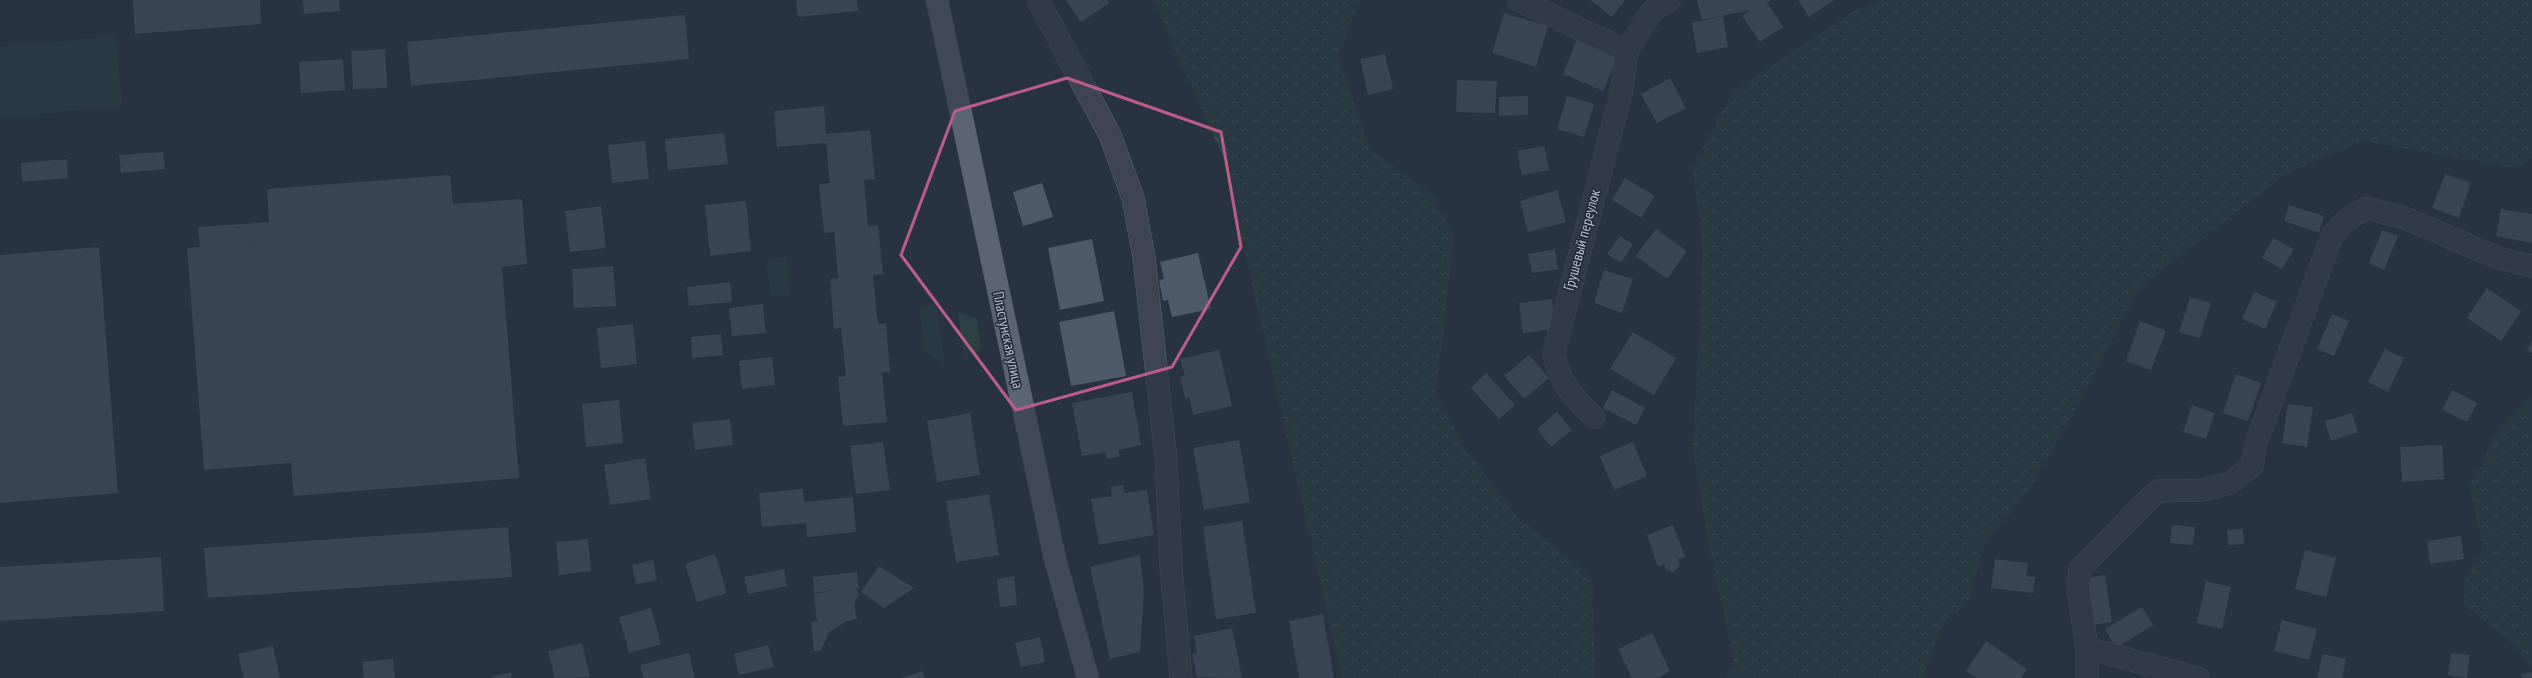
<svg xmlns="http://www.w3.org/2000/svg" width="2532" height="678" font-family="'PT Sans Narrow',sans-serif">
	<style>
		.forest { fill: url(#forest-crowns) }
		.park { fill: #2b4143 }
		.building { fill: #4e5a6a; fill-rule: evenodd }
		.lines { fill: none; stroke-linecap: round; stroke-linejoin: round }
		.minor-casing { stroke: #5a636e; stroke-width: 23 }
		.major-casing { stroke: #464e5a; stroke-width: 23 }
		.minor { stroke: #3c4551; stroke-width: 22 }
		.major { stroke: #5b6471; stroke-width: 22 }
		.marked { fill: none; stroke: #be5b88; stroke-width: 3; stroke-linejoin: round }
		.labels { text-anchor: middle; stroke-width: 3; stroke-linejoin: round; paint-order: stroke }
		.street-label { font-size: 15px; fill: #b9c0cb; stroke: #212a37 }
	</style>
	<defs>
		<pattern id="forest-crowns" width="20" height="18" patternUnits="userSpaceOnUse"><rect width="20" height="18" fill="#2b4143"/><path d="M2 6a3 3 0 1 1 6 0M12 15a3 3 0 1 1 6 0" fill="none" stroke="#485b5d"/></pattern>
	</defs>
	<rect width="100%" height="100%" fill="#283341"/>
	<!-- forest -->
	<path class="forest" d="M1153 0H1360L1338 56 1371 150 1431 193 1454 234 1436 392 1463 445 1517 517 1592 577 1595 678H1342L1223 157Z
		M1883 0H2532V158L2517 168 2363 141 2286 174 2138 289 2080 401 2031 487 1985 544 1968 603 1945 622 1931 652 1923 678H1726L1734 662 1709 545 1693 448 1703 254 1693 166 1733 91 1852 12Z
		M2532 396V669L2512 643 2463 604 2465 580 2483 547 2469 486 2498 431Z"/>
	<!-- park -->
	<path class="park" d="M116 36 122 106 0 118V47Z
		M786 257 790 295 771 298 766 259Z
		M936 304 945 366 925 351 919 307Z
		M958 312 977 319 981 348 965 360Z"/>
	<!-- building -->
	<path class="building" d="M133 0H260L261 24 135 34Z
		M303 0H339L340 11 304 14Z
		M796 0H857L858 11 798 17Z
		M1066 0H1107L1109 3 1081 22Z
		M1590 0H1625L1612 17Z
		M1697 0H1772L1767 2 1783 27 1760 42 1742 16 1751 10 1702 20Z
		M1798 0H1834L1809 17Z
		M1504 13 1548 26 1536 67 1492 53Z
		M685 15 689 59 411 86 407 42Z
		M1723 16 1728 47 1697 53 1692 23Z
		M1577 39 1618 55 1603 91 1563 74Z
		M385 49 387 88 353 89 351 51Z
		M1385 54 1393 89 1368 95 1360 59Z
		M343 59 345 90 301 93 299 62Z
		M1670 78 1686 108 1657 123 1641 94Z
		M1457 80 1497 81 1495 113 1456 112Z
		M1528 96V115L1499 116V97Z
		M1567 96 1594 104 1584 137 1557 129Z
		M824 106 826 134 870 130 875 179 864 180 868 226 878 225 883 274 873 275 878 324 886 323 890 372 882 373 887 422 843 426 838 377 846 376 841 328 834 329 830 279 838 278 834 232 824 233 819 184 830 183 826 143 777 147 774 111Z
		M724 133 728 164 668 170 665 139Z
		M645 141 649 179 612 183 608 145Z
		M1544 146 1549 170 1522 175 1517 151Z
		M163 152 165 169 121 173 119 155Z
		M67 159 68 178 22 182 21 163Z
		M2445 174 2471 183 2459 218 2432 208Z
		M450 175 453 204 522 199 527 264 502 267 519 478 294 496 291 463 204 470 187 248 200 247 198 227 269 222 267 189ZM355 234 243 243H242Z
		M1625 178 1655 196 1641 218 1612 200Z
		M1042 183 1053 217 1023 226 1013 192Z
		M1557 190 1566 222 1528 232 1520 201Z
		M746 201 751 251 710 256 705 205Z
		M2289 205 2324 216 2319 233 2284 221Z
		M601 206 606 248 570 252 565 211Z
		M2501 209 2532 214V243L2496 236Z
		M1656 229 1687 251 1667 279 1636 256Z
		M2382 230 2398 236 2384 270 2369 263Z
		M1620 236 1633 244 1621 263 1607 254Z
		M2273 238 2294 249 2282 269 2262 258Z
		M1092 239 1104 301 1060 310 1048 248Z
		M99 247 118 493 0 503V255Z
		M1555 249 1558 269 1532 273 1528 254Z
		M1198 253 1211 309 1172 317 1168 300 1163 301 1159 280 1164 279 1160 262Z
		M613 266 616 306 574 308 572 269Z
		M1604 270 1633 279 1622 313 1594 303Z
		M730 282 732 302 689 306 687 287Z
		M2487 288 2521 311 2501 341 2467 318Z
		M2254 292 2277 302 2265 329 2242 319Z
		M2190 297 2211 303 2200 338 2179 332Z
		M1552 299 1555 329 1523 333 1519 303Z
		M763 304 766 333 732 336 729 308Z
		M1114 311 1126 376 1071 386 1059 322Z
		M2332 314 2349 321 2334 356 2317 349Z
		M2140 321 2166 331 2151 370 2126 361Z
		M633 324 637 364 601 368 597 328Z
		M1633 332 1676 358 1654 395 1610 369Z
		M721 334 723 355 692 358 691 337Z
		M2532 340V353L2527 350Z
		M2385 349 2404 358 2388 392 2368 382Z
		M1219 350 1232 406 1193 415 1189 397 1185 399 1180 377 1185 376 1180 359Z
		M1529 355 1549 378 1524 399 1504 376Z
		M772 357 775 385 742 389 739 361Z
		M1486 373 1515 405 1499 419 1471 388Z
		M2236 374 2261 383 2248 421 2223 413Z
		M1612 390 1645 408 1636 425 1603 408Z
		M2452 390 2477 403 2467 422 2442 410Z
		M1132 392 1141 445 1118 450 1120 456 1107 459 1105 452 1082 456 1072 403Z
		M619 400 623 443 586 447 582 404Z
		M2288 404 2313 407 2307 447 2282 443Z
		M2192 405 2215 413 2206 439 2183 432Z
		M1557 412 1572 430 1551 447 1537 429Z
		M970 413 980 475 937 482 927 421Z
		M2352 413 2358 432 2331 441 2325 421Z
		M730 419 733 445 695 450 692 423Z
		M1239 440 1250 502 1204 510 1193 448Z
		M883 442 890 490 856 494 850 446Z
		M1633 442 1647 476 1614 490 1600 456Z
		M2442 445 2444 479 2402 482 2400 447Z
		M645 458 651 499 610 505 604 465Z
		M1123 485 1124 493 1147 490 1154 535 1099 545 1091 499 1112 496 1111 487Z
		M803 489 804 502 853 497 856 532 807 537 806 523 762 527 759 493Z
		M989 494 999 555 956 562 946 501Z
		M1242 521 1256 613 1216 619 1203 527Z
		M1673 525 1685 557 1678 559 1680 565 1674 572 1666 570 1664 565 1658 567 1647 535Z
		M2172 525 2195 527 2193 545 2170 543Z
		M508 527 512 577 208 598 204 548Z
		M2243 529 2244 544 2228 545 2227 530Z
		M2461 536 2464 559 2430 564 2427 541Z
		M588 539 591 571 559 575 556 542Z
		M2305 550 2336 558 2326 597 2295 589Z
		M715 554 727 593 697 602 685 564Z
		M1140 555 1144 591 1140 652 1110 659 1090 567Z
		M161 557 164 611 0 621V567Z
		M1995 559 2028 563 2026 576 2035 577 2033 593 1991 588Z
		M653 560 657 580 636 584 632 565Z
		M879 566 914 588 884 608 861 592Z
		M784 569 787 586 748 594 744 577Z
		M857 572 859 588H856L859 595 854 604 857 619 847 621 829 632 821 651H814L811 622H817L814 594 836 590 814 593 813 577Z
		M2105 575 2112 622 2093 625 2086 578Z
		M1014 576 1017 605 1000 607 997 579Z
		M2206 581 2231 587 2222 629 2197 623Z
		M2142 607 2153 625 2116 648 2105 629Z
		M651 608 661 644 629 653 619 617Z
		M1323 614 1334 678H1299L1289 621Z
		M2282 620 2317 629 2309 660 2274 651Z
		M1232 628 1242 678 1197 677 1192 654 1197 653 1194 636Z
		M1652 633 1670 671 1657 678H1632L1618 649Z
		M1040 637 1045 662 1021 667 1015 643Z
		M1986 641 2027 669 2021 678H1977L1966 671Z
		M582 643 590 677 555 678 548 651Z
		M768 645 774 667 739 675 734 654Z
		M273 646 280 678H244L238 654Z
		M689 653 695 678H644L640 665Z
		M2451 653 2470 655 2467 678 2448 675Z
		M2323 654 2346 659 2342 678H2317Z
		M393 659 395 678H364L362 662Z
		M923 671 925 678H901Z
		M511 672 512 678H491V677Z
		M2532 672V678H2522L2521 674Z"/>
	<g class="lines">
		<!-- minor casing -->
		<g class="minor-casing">
			<path id="minor" d="M1038 0 1110 135 1133 198 1144 257 1166 459 1171 567 1181 678
				M1518 0 1627 51
				M1594 417C1574 399 1558 380 1554 353L1621 93 1627 51 1651 12 1669 0
				M2087 648 2198 678
				M2087 678V648L2078 588 2080 569 2157 491 2203 490 2230 483 2252 466 2256 443 2332 236 2344 222 2366 208 2405 218 2498 258 2532 266"/>
		</g>
		<!-- major casing -->
		<g class="major-casing">
			<path id="major" d="M937 0 1055 559 1088 678"/>
		</g>
		<!-- minor -->
		<use href="#minor" class="minor"/>
		<!-- major -->
		<use href="#major" class="major"/>
	</g>
	<!-- marked area -->
	<path d="M0 0H2532V678H0ZM1067 78 1221 132 1241 247 1172 367 1016 410 901 255 955 111Z" fill="#283341" fill-opacity=".55" fill-rule="evenodd"/>
	<path class="marked" d="M1067 78 1221 132 1241 247 1172 367 1016 410 901 255 955 111Z"/>
	<g class="labels">
		<!-- street labels -->
		<g class="street-label">
			<text transform="translate(1582 240) rotate(-75)" y="5">Грушевый переулок</text>
			<text transform="translate(1008 340) rotate(78)" y="5">Пластунская улица</text>
		</g>
	</g>
</svg>
